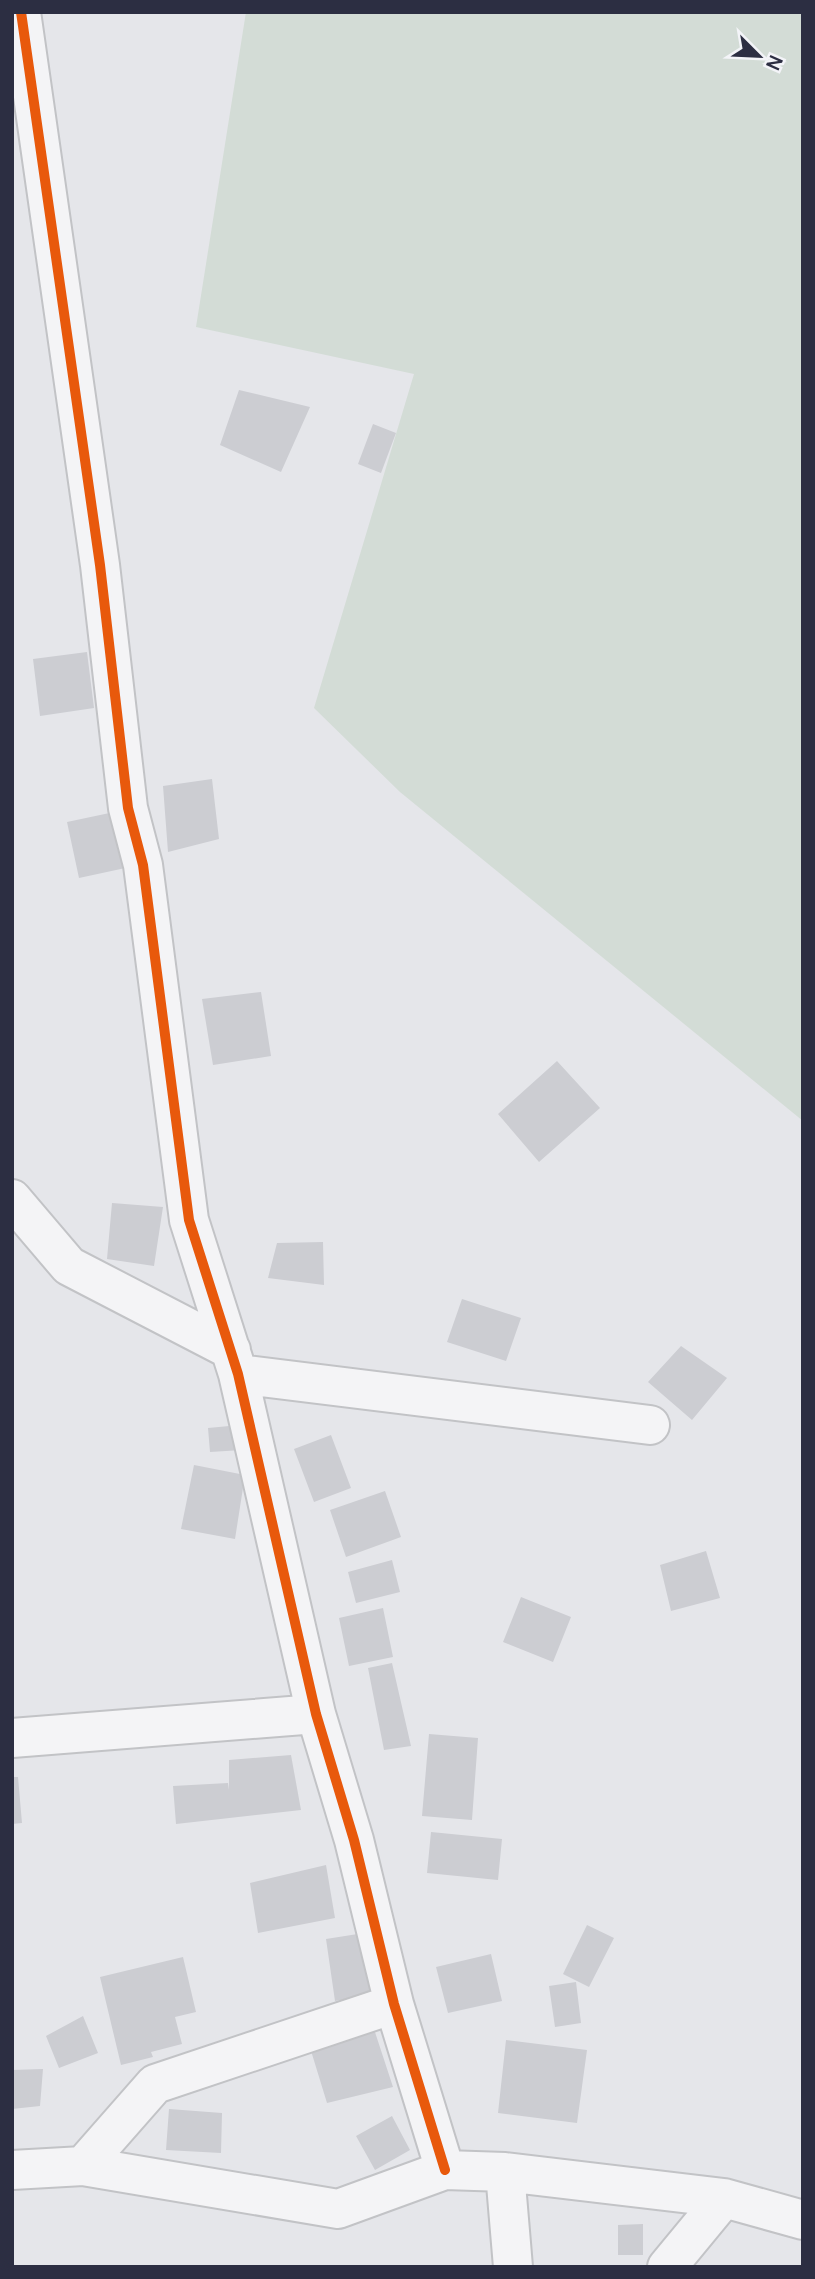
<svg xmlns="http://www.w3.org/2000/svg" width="815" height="2279" font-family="Manrope,sans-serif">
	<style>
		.green { fill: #d3dcd6 }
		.building { fill: #cccdd2 }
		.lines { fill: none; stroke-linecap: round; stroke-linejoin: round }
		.minor-casing { stroke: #c2c3c6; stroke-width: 42 }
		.minor { stroke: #f4f4f6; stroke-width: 38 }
		.cycleway-casing { stroke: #f3f4f8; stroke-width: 15 }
		.cycleway { stroke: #e8590c; stroke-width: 10 }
	</style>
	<rect width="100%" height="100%" fill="#e5e6ea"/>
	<!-- green -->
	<path class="green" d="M246 12H803V1121L400 792 314 708 414 374 196 327Z"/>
	<!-- building -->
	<path class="building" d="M239 390 310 407 281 472 220 445Z
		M373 424 396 433 381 473 358 464Z
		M87 652 94 708 40 716 33 659Z
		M212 779 219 839 168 852 163 786Z
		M119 811 130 867 79 878 67 822Z
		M261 992 271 1056 213 1065 202 999Z
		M557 1061 600 1108 539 1162 498 1114Z
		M112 1203 163 1207 154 1266 107 1259Z
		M323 1242 324 1285 268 1278 277 1243Z
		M462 1299 521 1318 506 1361 447 1342Z
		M681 1346 727 1378 692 1420 648 1382Z
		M240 1425 242 1450 210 1452 208 1428Z
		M331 1435 351 1488 314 1502 294 1449Z
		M194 1465 245 1475 235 1539 181 1529Z
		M385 1491 401 1537 346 1557 330 1510Z
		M706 1551 720 1598 671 1611 660 1565Z
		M392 1560 400 1592 356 1603 348 1572Z
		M521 1597 571 1617 553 1662 503 1642Z
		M383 1608 393 1657 349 1666 339 1618Z
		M392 1663 411 1746 384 1750 368 1668Z
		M429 1734 478 1738 472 1820 422 1816Z
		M291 1755 301 1810 176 1824 173 1786 228 1783 229 1790V1760Z
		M12 1777H18L22 1823 12 1824Z
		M431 1832 502 1839 498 1880 427 1873Z
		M326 1865 335 1918 258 1933 250 1883Z
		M587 1925 614 1938 589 1987 563 1974Z
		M364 1933 373 1995 335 2001 326 1939Z
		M491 1954 502 2001 448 2013 436 1967Z
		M183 1957 196 2012 175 2017 182 2044 151 2052 153 2057 121 2065 100 1977Z
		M576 1982 581 2023 555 2027 549 1986Z
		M83 2016 98 2053 59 2068 46 2036Z
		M373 2026 393 2087 327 2103 308 2041Z
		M506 2040 587 2050 577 2123 498 2113Z
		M43 2069 40 2106 12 2109V2070Z
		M169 2109 222 2113 221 2153 166 2150Z
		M392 2116 410 2150 375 2170 356 2136Z
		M643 2224V2255H618V2225Z"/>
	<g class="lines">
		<!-- minor casing -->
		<g class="minor-casing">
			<path id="minor" d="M21 12 100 565 128 808 143 865 189 1220 238 1374 316 1714 354 1840 394 2004 445 2170
				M12 1199 69 1266 231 1350
				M238 1374 650 1425
				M12 1738 316 1714
				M83 2166 338 2209 445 2170 505 2172 724 2198 803 2220
				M12 2170 83 2166 155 2084 394 2004
				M505 2172 513 2267
				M667 2267 724 2198"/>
		</g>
		<!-- minor -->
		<use href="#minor" class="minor"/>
		<!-- cycleway casing -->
		<g class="cycleway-casing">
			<path id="cycleway" d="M21 12 100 565 128 808 143 865 189 1220 238 1374 316 1714 354 1840 394 2004 445 2170"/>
		</g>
		<!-- cycleway -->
		<use href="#cycleway" class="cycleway"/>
	</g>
	<!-- border -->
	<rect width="815" height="2279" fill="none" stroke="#2c2e42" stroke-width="28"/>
	<!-- north arrow -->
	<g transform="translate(759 56) rotate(114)" stroke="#f3f4f8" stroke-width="5" paint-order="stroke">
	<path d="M0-5L12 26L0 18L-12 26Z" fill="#2c2e42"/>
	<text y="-10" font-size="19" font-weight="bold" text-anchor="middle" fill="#2c2e42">N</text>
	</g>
</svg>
